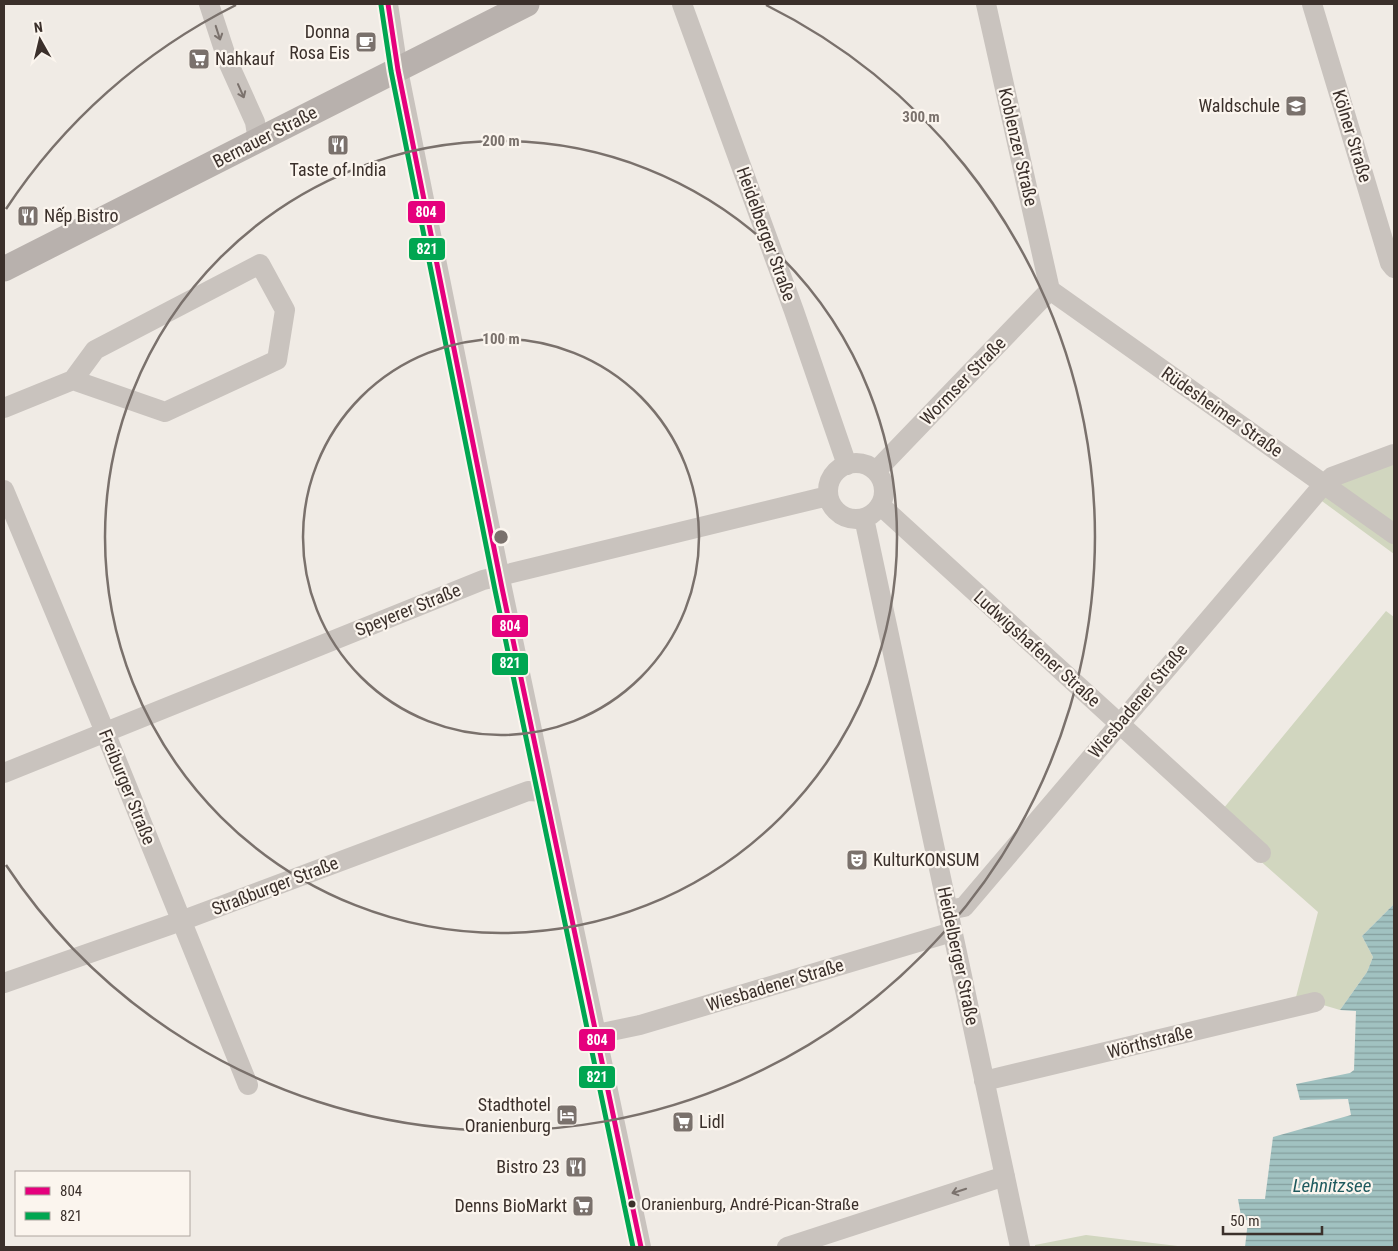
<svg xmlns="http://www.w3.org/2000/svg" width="1398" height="1251" font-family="'Roboto Condensed',sans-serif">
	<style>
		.grass { fill: #d1d6bf }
		.water { fill: url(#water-rules) }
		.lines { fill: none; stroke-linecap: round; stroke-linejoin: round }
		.minor { stroke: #c9c3be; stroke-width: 20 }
		.major { stroke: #b8b1ad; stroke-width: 25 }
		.bus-1-casing { stroke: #fbf5ee; stroke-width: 9 }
		.bus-2-casing { stroke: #fbf5ee; stroke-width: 9 }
		.bus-1 { stroke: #e5007d; stroke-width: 5 }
		.bus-2 { stroke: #00a651; stroke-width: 5 }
		.oneway { stroke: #7b726d }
		.ring { fill: none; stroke: #7a716c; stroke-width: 2.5 }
		.bus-dot { fill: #3b302b; stroke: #fbf5ee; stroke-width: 2 }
		.labels { text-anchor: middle; stroke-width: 4.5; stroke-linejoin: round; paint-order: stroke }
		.bus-label { font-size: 17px; fill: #3b302b; stroke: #fbf5ee; text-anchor: start }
		.poi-label { font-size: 18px; fill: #3b302b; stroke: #fbf5ee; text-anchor: end }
		.street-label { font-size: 18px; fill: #3b302b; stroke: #fbf5ee }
		.water-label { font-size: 19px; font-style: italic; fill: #1f5a5e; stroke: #fbf5ee }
		.centre { fill: #7a716c; stroke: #fbf5ee; stroke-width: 2.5 }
		.ring-label { font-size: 15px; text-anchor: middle; font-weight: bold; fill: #7a716c; stroke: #fbf5ee; stroke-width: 4.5; stroke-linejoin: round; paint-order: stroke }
		.line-badge { stroke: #fbf5ee; stroke-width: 2 }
		.badge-label { font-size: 14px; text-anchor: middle; font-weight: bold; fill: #fff }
	</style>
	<defs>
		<pattern id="water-rules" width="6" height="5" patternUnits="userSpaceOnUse" patternTransform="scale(1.25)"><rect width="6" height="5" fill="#a1c2c1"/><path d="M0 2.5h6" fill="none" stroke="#849e9d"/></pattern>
	</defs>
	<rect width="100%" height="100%" fill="#f0ebe5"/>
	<!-- grass -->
	<path class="grass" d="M1394 453V554L1311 493Z
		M1386 611 1394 617V904L1362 936 1373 957 1367 972 1340 1010 1296 997 1318 912 1214 820Z
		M1086 1235 1186 1247H1035V1245Z"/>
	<!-- water -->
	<path class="water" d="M1394 904V1247H1245L1248 1221 1241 1216 1238 1199H1265L1273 1137 1351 1115 1348 1099 1300 1100 1296 1084 1350 1073 1354 1070 1356 1011 1340 1010 1367 972 1373 957 1362 936Z"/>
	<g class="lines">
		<!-- minor -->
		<path class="minor" d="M209 4 228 62 255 122 258 141
			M388 4 398 70 502 588 641 1247
			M682 4 794 311 847 465
			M986 4 1050 290
			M1312 4 1390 263 1394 268
			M1050 290 1394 534
			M4 408 73 380 95 350 260 264 285 310 277 360 165 412 73 380
			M828 491a28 28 0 1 1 56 0a28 28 0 1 1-56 0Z
			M876 471 1050 290
			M4 490 105 732 248 1085
			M880 505 1261 853
			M864 518 1020 1247
			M4 773 483 580 828 496
			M948 910 964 907 1324 484 1332 477 1394 454
			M4 983 181 921 528 791 545 792
			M597 1034 640 1025 952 932
			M984 1081 1315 1002
			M787 1247 1005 1176"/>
		<!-- major -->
		<path class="major" d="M4 269 527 4"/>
		<!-- bus-1 casing -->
		<g class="bus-1-casing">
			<path id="bus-1" d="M388 4 398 70 502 588 641 1247"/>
		</g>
		<!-- bus-2 casing -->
		<g class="bus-2-casing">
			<path id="bus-2" d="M381 5 391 71 495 590 633 1247"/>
		</g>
		<!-- bus-1 -->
		<use href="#bus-1" class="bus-1"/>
		<!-- bus-2 -->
		<use href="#bus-2" class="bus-2"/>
	</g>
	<!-- one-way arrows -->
	<defs><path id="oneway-shaft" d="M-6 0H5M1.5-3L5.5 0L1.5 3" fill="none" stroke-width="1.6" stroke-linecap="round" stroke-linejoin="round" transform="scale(1.25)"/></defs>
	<g class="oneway">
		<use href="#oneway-shaft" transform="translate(218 33) rotate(72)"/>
		<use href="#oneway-shaft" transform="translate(241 91) rotate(66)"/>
		<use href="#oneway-shaft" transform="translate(959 1191) rotate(162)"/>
	</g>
	<!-- distance rings -->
	<g class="ring">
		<circle cx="501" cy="537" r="198"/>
		<circle cx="501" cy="537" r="396"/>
		<path d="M6 209A594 594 0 0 1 236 5M766 5A594 594 0 1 1 6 865"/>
	</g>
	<!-- icons -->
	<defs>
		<g id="cafe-square" transform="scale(1.125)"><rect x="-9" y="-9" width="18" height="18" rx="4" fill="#7a716c" stroke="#fbf5ee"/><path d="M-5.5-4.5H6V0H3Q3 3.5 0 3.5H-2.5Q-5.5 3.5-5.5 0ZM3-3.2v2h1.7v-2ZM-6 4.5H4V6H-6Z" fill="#fff"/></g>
		<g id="supermarket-square" transform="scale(1.125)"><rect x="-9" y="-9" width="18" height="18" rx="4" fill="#7a716c" stroke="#fbf5ee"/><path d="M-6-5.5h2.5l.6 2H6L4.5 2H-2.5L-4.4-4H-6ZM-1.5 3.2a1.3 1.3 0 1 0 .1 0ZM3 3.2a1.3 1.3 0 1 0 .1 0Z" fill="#fff"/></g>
		<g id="school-square" transform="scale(1.125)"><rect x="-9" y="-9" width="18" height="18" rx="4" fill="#7a716c" stroke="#fbf5ee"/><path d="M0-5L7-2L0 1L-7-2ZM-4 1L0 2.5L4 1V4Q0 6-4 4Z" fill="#fff"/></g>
		<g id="restaurant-square" transform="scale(1.125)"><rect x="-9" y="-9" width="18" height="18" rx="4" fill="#7a716c" stroke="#fbf5ee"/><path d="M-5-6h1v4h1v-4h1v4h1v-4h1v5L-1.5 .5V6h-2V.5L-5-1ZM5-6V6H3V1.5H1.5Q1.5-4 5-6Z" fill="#fff"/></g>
		<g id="theatre-square" transform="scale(1.125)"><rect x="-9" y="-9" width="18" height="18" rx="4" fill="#7a716c" stroke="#fbf5ee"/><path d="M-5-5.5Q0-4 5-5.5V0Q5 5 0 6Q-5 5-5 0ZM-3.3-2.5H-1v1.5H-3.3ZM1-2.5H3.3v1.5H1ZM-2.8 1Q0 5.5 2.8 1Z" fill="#fff"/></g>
		<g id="hotel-square" transform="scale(1.125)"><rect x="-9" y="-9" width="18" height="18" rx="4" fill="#7a716c" stroke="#fbf5ee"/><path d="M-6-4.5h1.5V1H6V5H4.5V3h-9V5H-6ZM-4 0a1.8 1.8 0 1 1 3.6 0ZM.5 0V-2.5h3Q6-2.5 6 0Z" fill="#fff"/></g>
	</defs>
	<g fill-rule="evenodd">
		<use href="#cafe-square" x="366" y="42"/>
		<use href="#supermarket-square" x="199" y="59"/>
		<use href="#school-square" x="1296" y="106"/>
		<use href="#restaurant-square" x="338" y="145"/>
		<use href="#restaurant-square" x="28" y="216"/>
		<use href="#theatre-square" x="857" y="860"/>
		<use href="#hotel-square" x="567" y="1115"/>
		<use href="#supermarket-square" x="683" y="1122"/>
		<use href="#restaurant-square" x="576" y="1167"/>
		<use href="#supermarket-square" x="583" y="1206"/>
	</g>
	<!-- markers -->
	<circle class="bus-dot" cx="632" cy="1204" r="4.5"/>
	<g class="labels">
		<!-- bus labels -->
		<g class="bus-label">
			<text x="641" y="1210">Oranienburg, André-Pican-Straße</text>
		</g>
		<!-- poi labels -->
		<g class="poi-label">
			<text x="350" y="38">Donna<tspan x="350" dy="21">Rosa Eis</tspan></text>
			<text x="215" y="65" text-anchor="start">Nahkauf</text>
			<text x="1280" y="112">Waldschule</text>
			<text x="338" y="176" text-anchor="middle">Taste of India</text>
			<text x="44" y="222" text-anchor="start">Nếp Bistro</text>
			<text x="873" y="866" text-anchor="start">KulturKONSUM</text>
			<text x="551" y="1111">Stadthotel<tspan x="551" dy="21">Oranienburg</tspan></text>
			<text x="699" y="1128" text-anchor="start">Lidl</text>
			<text x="560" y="1173">Bistro 23</text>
			<text x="567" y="1212">Denns BioMarkt</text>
		</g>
		<!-- street labels -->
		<g class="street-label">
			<text transform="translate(1352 136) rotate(73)" y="6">Kölner Straße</text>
			<text transform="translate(265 137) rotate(-27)" y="6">Bernauer Straße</text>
			<text transform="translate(1018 147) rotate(77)" y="6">Koblenzer Straße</text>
			<text transform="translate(766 234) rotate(70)" y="6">Heidelberger Straße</text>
			<text transform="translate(963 381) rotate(-46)" y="6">Wormser Straße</text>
			<text transform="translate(1222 412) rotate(35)" y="6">Rüdesheimer Straße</text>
			<text transform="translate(408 610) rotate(-22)" y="6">Speyerer Straße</text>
			<text transform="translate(1037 649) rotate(42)" y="6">Ludwigshafener Straße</text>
			<text transform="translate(1138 701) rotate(-50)" y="6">Wiesbadener Straße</text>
			<text transform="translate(127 787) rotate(68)" y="6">Freiburger Straße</text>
			<text transform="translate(275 886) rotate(-21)" y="6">Straßburger Straße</text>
			<text transform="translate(958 956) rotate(78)" y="6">Heidelberger Straße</text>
			<text transform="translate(775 985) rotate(-17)" y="6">Wiesbadener Straße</text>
			<text transform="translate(1150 1042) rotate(-14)" y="6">Wörthstraße</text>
		</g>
		<!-- water labels -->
		<g class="water-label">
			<text x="1332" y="1192">Lehnitzsee</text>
		</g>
	</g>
	<circle cx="501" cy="537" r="8" class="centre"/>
	<g class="ring-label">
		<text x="921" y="122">300 m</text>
		<text x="501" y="146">200 m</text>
		<text x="501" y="344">100 m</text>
	</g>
	<g class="line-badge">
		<rect x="407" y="200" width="39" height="24" rx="5" fill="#e5007d"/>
		<rect x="408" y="237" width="38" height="24" rx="5" fill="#00a651"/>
		<rect x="491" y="614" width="38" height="24" rx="5" fill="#e5007d"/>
		<rect x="491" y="652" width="38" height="24" rx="5" fill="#00a651"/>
		<rect x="578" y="1028" width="38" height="24" rx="5" fill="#e5007d"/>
		<rect x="578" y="1065" width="38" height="24" rx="5" fill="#00a651"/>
	</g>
	<g class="badge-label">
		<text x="426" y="217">804</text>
		<text x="427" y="254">821</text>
		<text x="510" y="631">804</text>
		<text x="510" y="668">821</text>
		<text x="597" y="1045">804</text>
		<text x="597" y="1082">821</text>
	</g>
	<!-- border -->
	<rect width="1398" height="1251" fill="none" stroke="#3b302b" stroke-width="10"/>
	<!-- legend -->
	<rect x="15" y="1171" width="175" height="65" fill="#fbf5ee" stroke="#aea6a0"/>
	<rect x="25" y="1187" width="25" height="8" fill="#e5007d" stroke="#aea6a0"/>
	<text x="60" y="1196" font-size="15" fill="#3b302b">804</text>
	<rect x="25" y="1212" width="25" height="8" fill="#00a651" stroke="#aea6a0"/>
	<text x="60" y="1221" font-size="15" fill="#3b302b">821</text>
	<!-- north arrow -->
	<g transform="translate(40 40) rotate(352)" stroke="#fbf5ee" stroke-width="4" paint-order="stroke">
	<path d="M0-4L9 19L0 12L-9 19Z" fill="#3b302b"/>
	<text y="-8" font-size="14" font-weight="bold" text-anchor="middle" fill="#3b302b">N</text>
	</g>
	<!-- scale -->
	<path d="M1223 1226v8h99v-8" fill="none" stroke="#3b302b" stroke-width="2.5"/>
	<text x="1230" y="1226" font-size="15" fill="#3b302b" stroke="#fbf5ee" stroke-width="4" paint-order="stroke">50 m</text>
</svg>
